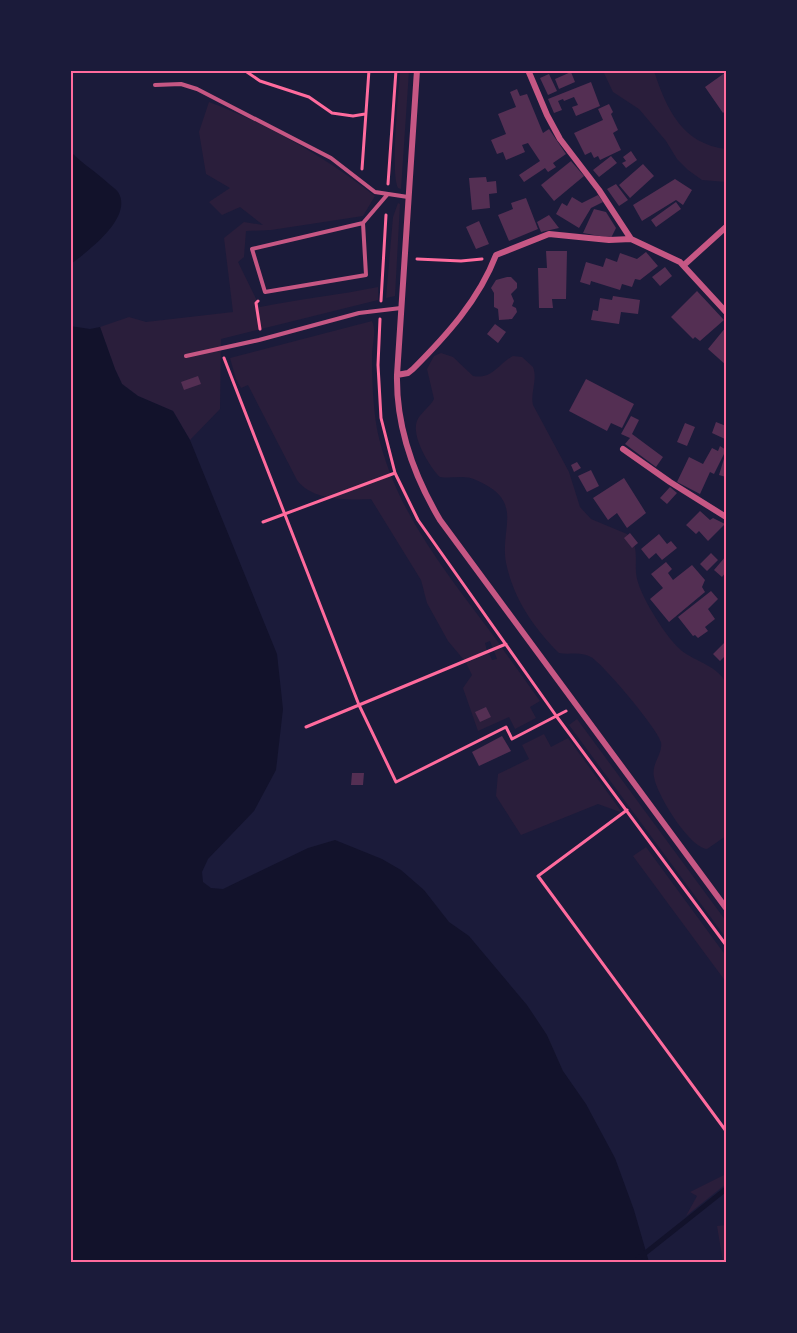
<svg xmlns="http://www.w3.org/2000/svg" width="797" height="1333" font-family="'Noto Sans',sans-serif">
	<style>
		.green { fill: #2a1e3b }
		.water { fill: #12122b }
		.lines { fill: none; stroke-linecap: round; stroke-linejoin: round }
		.stream { stroke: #12122b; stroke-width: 5 }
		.building { fill: #542f53 }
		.path { stroke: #ff6b9d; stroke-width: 3 }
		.service { stroke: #c65784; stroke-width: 4 }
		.minor { stroke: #c65784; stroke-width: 6 }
		.neatline { fill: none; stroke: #ff6b9d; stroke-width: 2 }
	</style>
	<rect width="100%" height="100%" fill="#1b1b3a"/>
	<!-- green -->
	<path class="green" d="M400 71H409L401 189 398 188C390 172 399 93 400 71Z
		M603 71H654C666 108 682 144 726 149V182L702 180 688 170 677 159 666 141 639 109 613 92Z
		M209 102C268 124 325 157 375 196L363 216 271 230 246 231 244 257 238 262 260 307C299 299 339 295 378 287V300L221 339 220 409 190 440 173 411 138 396 122 384 115 369 100 327 129 317 146 322 233 312 224 238 244 222 263 225 240 207 222 215 209 202 230 188 206 174 199 132Z
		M398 203 400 204 395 296 386 298 393 217Z
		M372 321C377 333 372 343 372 356 372 380 373 406 377 429 394 513 452 579 501 646L493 649 490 641 485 643 487 651 464 660 448 641 427 603 421 580 371 499C348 500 312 501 297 480L248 385 241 388 236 379 230 358Z
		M441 353 453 357 473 376C492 380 499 363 513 356L522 357 533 367C538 380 530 392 533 405L569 472 580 507 591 519 627 534C639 545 635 558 636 573 637 583 642 593 647 603 656 619 668 639 682 651 696 662 718 666 726 683V836L707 849C689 847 657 795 654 777 651 764 663 754 661 742 658 729 603 664 591 657 580 651 571 655 559 653 535 629 515 601 507 567 497 530 528 502 476 480 464 474 452 479 440 477 429 466 411 436 417 421 420 413 430 407 434 399L427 369 434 356Z
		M502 648 540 701 530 707 536 718 515 729 509 717 478 731 463 688 472 675 466 663 489 653 492 660 497 659 494 651Z
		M577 719 726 921V938L569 725Z
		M544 734 551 747 568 738 621 811 620 812 598 804 521 835 496 796 498 774 529 759 522 745Z
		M646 847 726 956V982L633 856Z
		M726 1174V1184L686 1216 697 1196 690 1192Z
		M726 1225V1262H723L717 1226Z"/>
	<!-- water -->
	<path class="water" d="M71 137 73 146 72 153C83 164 96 172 108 183 111 186 116 189 118 192 134 217 88 251 71 264Z
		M70 326 90 329 100 327 115 369 122 384 138 396 173 411 190 440 277 654 283 709 276 770 254 811 208 859 202 872 203 882 211 888 223 889 308 848 335 840 382 859 401 870 424 890 449 922 469 936 527 1005 547 1035 563 1071 586 1104 615 1158 634 1210 649 1262H71Z"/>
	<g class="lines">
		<!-- stream -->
		<path class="stream" d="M634 1262 726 1189"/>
	</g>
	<!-- building -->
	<path class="building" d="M571 72 575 82 559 89 555 79Z
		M726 72V110L723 113 705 87Z
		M549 74 557 91 548 95 540 78Z
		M591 82 600 106 576 116 572 107 578 105 574 97 564 101 563 99 558 101 562 110 554 113 548 99Z
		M517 89 520 96 527 94 543 133 549 129 566 154 553 163 556 167 548 172 545 168 524 182 519 175 540 161 528 143 522 145 525 152 506 160 503 152 497 154 491 140 506 134 498 114 516 107 510 92Z
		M609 104 613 112 611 114 618 130 613 133 621 150 600 160 598 156 594 158 591 152 585 155 574 133 603 120 598 109Z
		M631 151 637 160 626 168 622 163 626 161 623 157Z
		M611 156 617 163 599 177 593 170Z
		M571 161 584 176 554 201 541 185Z
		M643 164 654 176 630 198 619 185Z
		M486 177 487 182 496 181 497 193 489 194 490 208 472 210 469 178Z
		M675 179 692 190 683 205 676 200 642 221 633 205Z
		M616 184 628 200 619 206 607 189Z
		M598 195 603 202 591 208 579 228 556 214 562 203 567 206 572 197 582 203Z
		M526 198 538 229 509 241 498 215 513 209 511 203Z
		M676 202 681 209 656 227 651 220Z
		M594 209 606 212 616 228 611 238 583 233Z
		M549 215 559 228 541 232 537 222Z
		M479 221 489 244 476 249 466 227Z
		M546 251H567L566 299H552L553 308H539L538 268H547Z
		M646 252 658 266 640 280 635 279 632 287 622 284 620 290 591 281 590 285 580 282 586 262 603 267 606 258 617 262 620 253 637 259Z
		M665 267 672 276 660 286 652 277Z
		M507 277H511L517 283V288L511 294 514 301 512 306 516 308 517 312 512 319 499 320 498 309 494 307V293L491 288 496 280Z
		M697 291 724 320 700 341 695 337 693 339 671 317Z
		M613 296 640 300 638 314 621 312 619 324 591 320 593 310 598 311 600 298 612 300Z
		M495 324 506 332 498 343 487 334Z
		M726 327V365L708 349Z
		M198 376 201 384 184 390 181 382Z
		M586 379 634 404 622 428 611 423 607 431 569 411Z
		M631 416 639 420 632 434 663 457 656 467 625 444 630 438 621 434Z
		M716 422 726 426 725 439 712 433Z
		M685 423 695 427 687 446 677 442Z
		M720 446 726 450 714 474 710 472 700 494 677 482 689 457 703 464 712 448 718 451Z
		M726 452V477L719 475Z
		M577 462 581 468 574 472 571 465Z
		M591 470 599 486 587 492 578 476Z
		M624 478 646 513 627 528 617 513 608 520 593 498Z
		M670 487 677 493 667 504 660 498Z
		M700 511 710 520 713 518 725 524 708 541 699 531 696 534 686 525Z
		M630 533 638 543 632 548 624 538Z
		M659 534 667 544 671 541 677 548 662 560 656 553 649 559 641 549Z
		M711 553 718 560 707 571 700 564Z
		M726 556V572L722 577 714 570Z
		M666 562 672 569 668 573 673 580 692 565 705 580 702 587 705 592 669 622 650 599 663 588 651 574Z
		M711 591 718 599 708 609 715 619 705 627 708 631 698 638 695 635 693 636 678 617Z
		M725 642 726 655 720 661 713 654Z
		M486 707 491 717 480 722 475 712Z
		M502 736 511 751 479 766 472 752Z
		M352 773H364L363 785H351Z"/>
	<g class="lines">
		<!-- path -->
		<path class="path" d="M244 70 260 81 309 97 332 113 353 116 365 114
			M362 169 369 70
			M388 184 396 70
			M417 259 461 261 482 259
			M258 301 256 303 260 329
			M381 301 386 215
			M380 319 378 365 381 418 395 473 418 520 557 717 726 945
			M224 358 359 705 396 782 506 727 512 739 566 711
			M263 522 395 473
			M306 727 506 644
			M627 810 538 876 726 1131"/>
		<!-- service -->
		<path class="service" d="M155 85 181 84 197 89 331 158 375 192 408 197
			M363 223 366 275 265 292 252 249 363 223 387 195
			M186 356 259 340 359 313 401 308"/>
		<!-- minor -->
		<path class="minor" d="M417 70 397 375C396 427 414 476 440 520L726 908
			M528 70 547 115 560 139 599 190 631 239
			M684 265 726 227
			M397 375 408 373 413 369C446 336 479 300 496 255L549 234 609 240 631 239 680 262 726 312
			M623 449 670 482 726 517"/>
	</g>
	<!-- border -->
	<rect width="797" height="1333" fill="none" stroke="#1b1b3a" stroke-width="144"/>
	<rect x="72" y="72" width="653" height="1189" class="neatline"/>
</svg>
